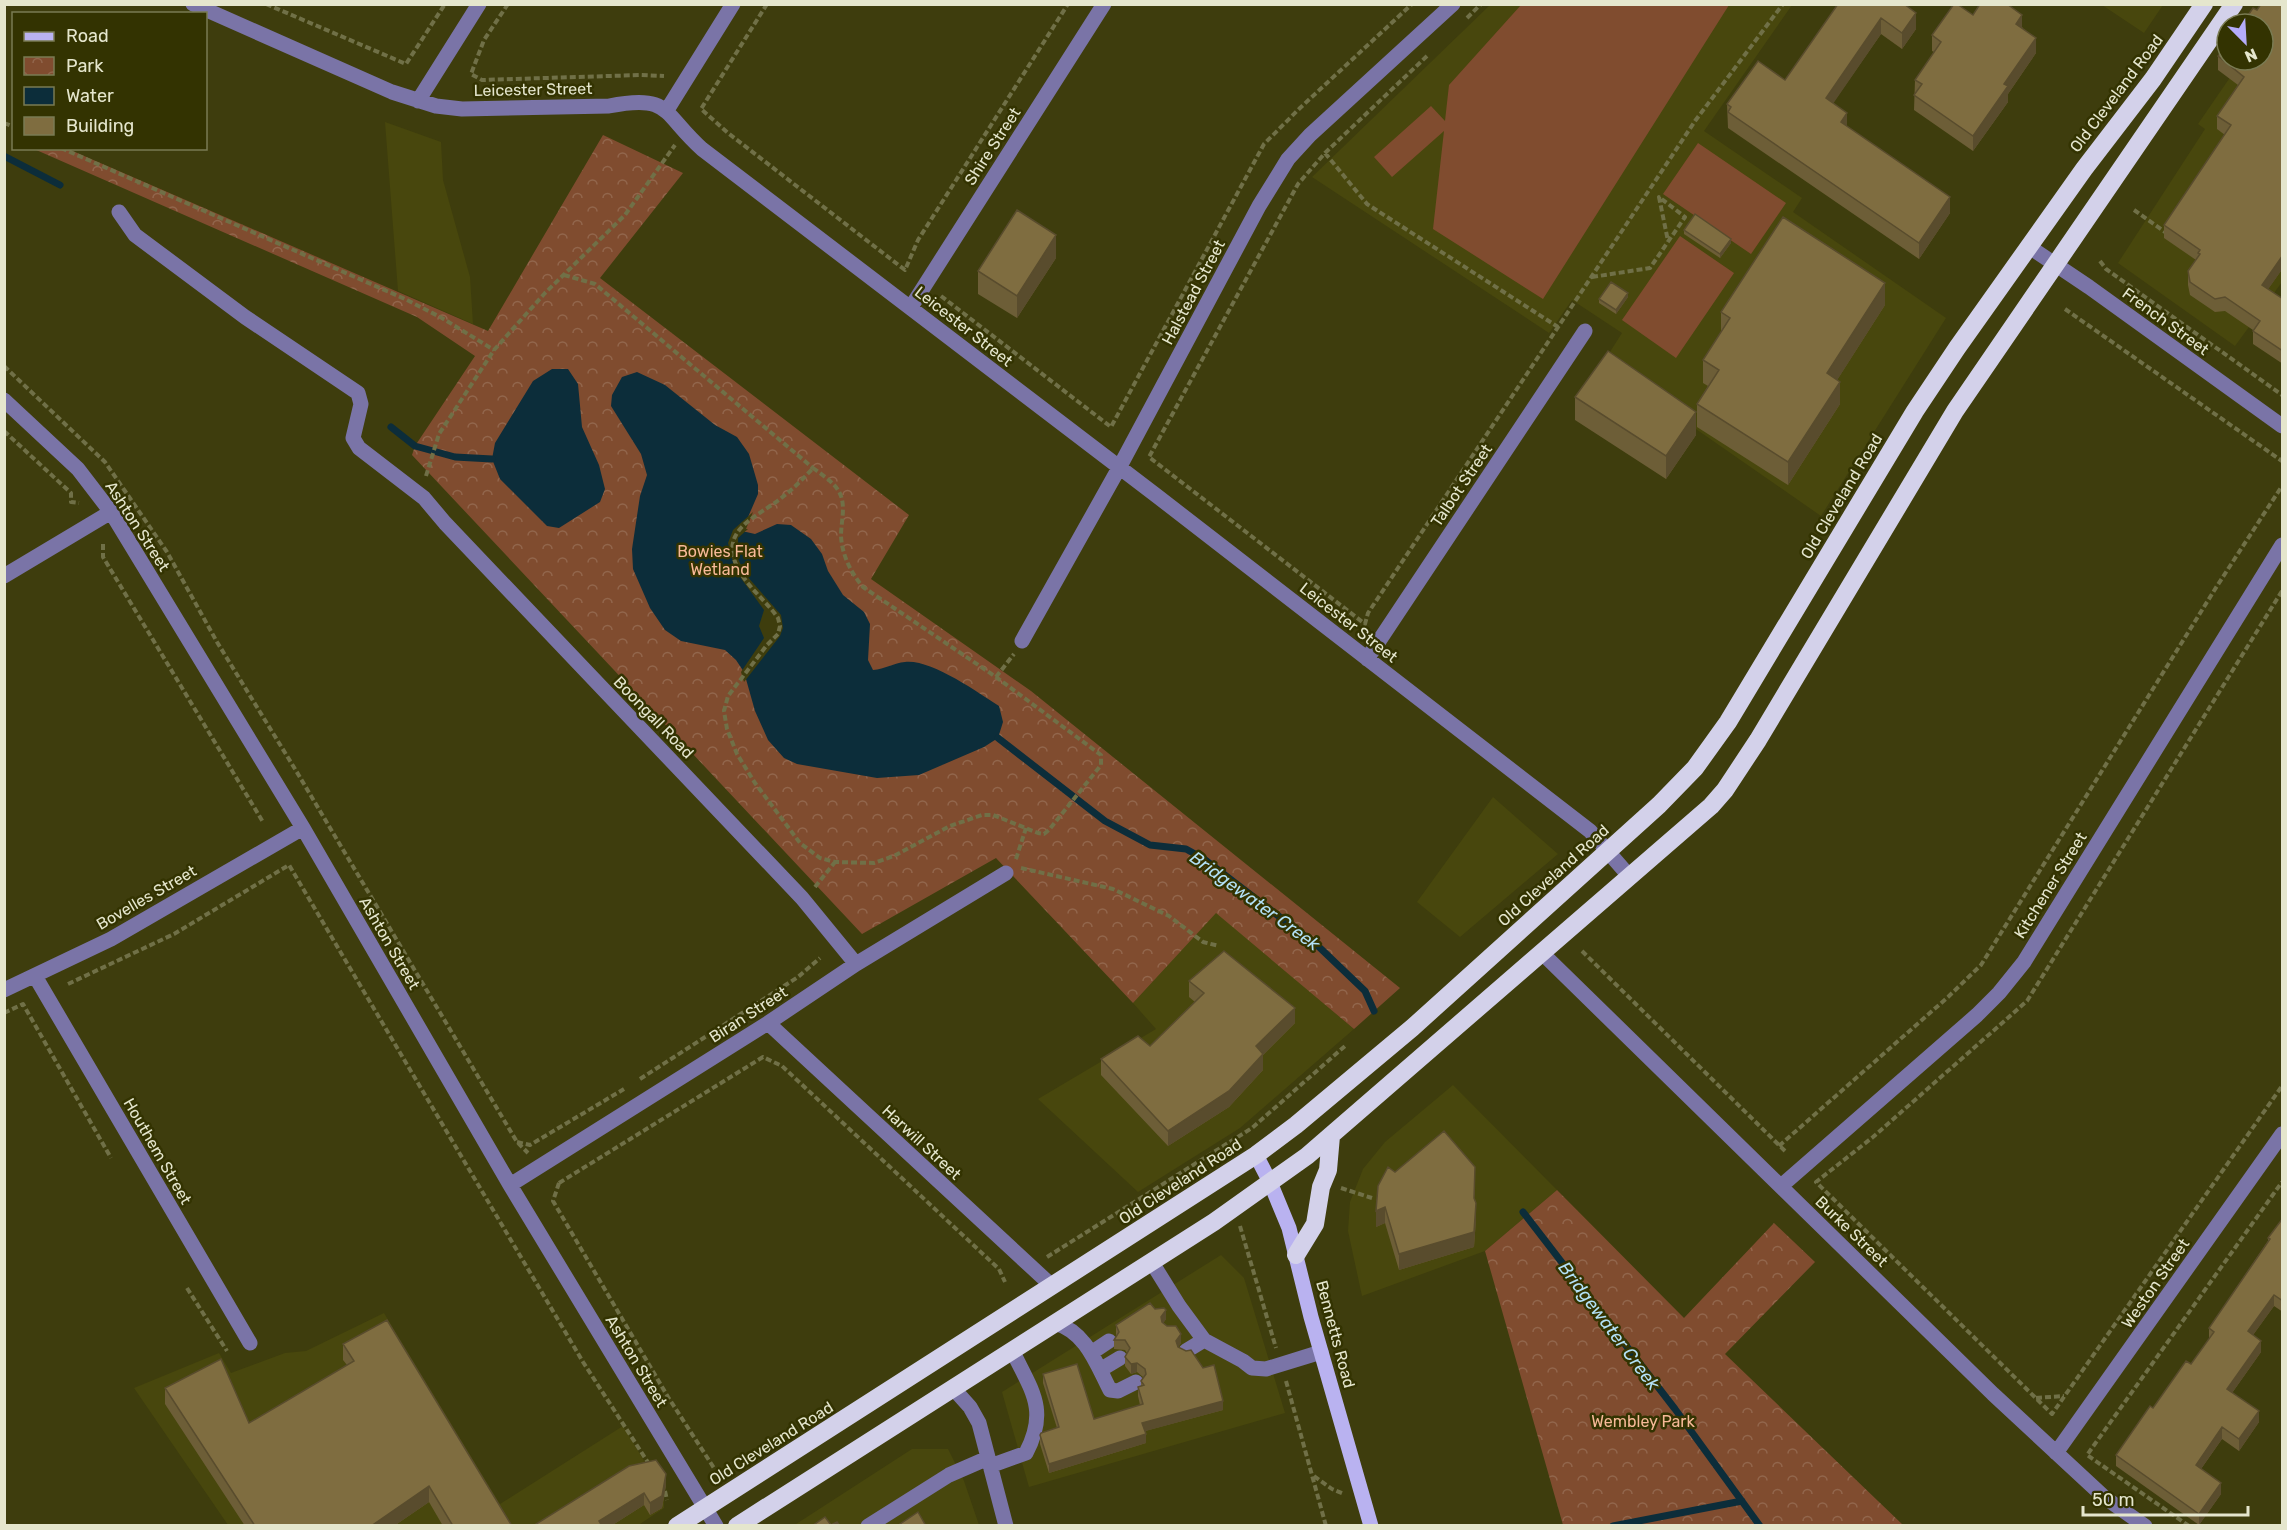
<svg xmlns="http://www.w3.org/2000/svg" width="2287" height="1530" font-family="Rubik,sans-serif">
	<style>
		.built { fill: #48470d }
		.grass { fill: #804c2f }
		.park { fill: url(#park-crowns) }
		.water { fill: #0c2d3a }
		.pier { fill: #3e3d0d }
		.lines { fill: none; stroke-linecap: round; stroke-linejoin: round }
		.stream { stroke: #0c2d3a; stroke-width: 7 }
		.path { stroke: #707047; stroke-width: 4; stroke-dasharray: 6 3; stroke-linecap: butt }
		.minor { stroke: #7a74a7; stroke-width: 15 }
		.major { stroke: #b9b2f0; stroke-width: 15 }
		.highway { stroke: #d3d1ea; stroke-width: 18 }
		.wall { fill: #6d5e37 }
		.shaded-wall { fill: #594c2d }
		.building { fill: #7f6d40; stroke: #594c2d; stroke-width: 1.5 }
		.labels { text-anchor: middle; stroke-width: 5; stroke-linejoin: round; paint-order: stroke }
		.street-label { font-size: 16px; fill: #e5e6cd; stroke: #333301 }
		.park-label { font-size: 16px; fill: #f7b998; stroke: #333301 }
		.water-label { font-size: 18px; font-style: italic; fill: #b3e1f7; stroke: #333301 }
	</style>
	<defs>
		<pattern id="park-crowns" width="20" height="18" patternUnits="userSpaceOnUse" patternTransform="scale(1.5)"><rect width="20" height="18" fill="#804c2f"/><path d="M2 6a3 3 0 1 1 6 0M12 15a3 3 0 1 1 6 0" fill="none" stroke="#92664c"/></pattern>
	</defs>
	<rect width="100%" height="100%" fill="#3e3d0d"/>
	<!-- built -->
	<path class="built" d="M1490 5H1792L1704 131 1802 198 1793 212 1946 318 1821 516 1670 411 1601 366 1622 333 1572 300 1549 333 1312 177Z
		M2102 5H2163L2144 33Z
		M2282 5V282L2235 346 2118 263 2205 129 2198 124 2242 60H2263Z
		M385 122 441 142 443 180 470 277 473 324 398 291Z
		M1493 797 1558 854 1460 937 1417 902Z
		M1216 912 1354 1029 1240 1128 1138 1192 1038 1099 1156 1029 1133 1003Z
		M1453 1085 1557 1190 1485 1251 1362 1296 1348 1231 1350 1202 1363 1169 1385 1142Z
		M1221 1255 1244 1278 1285 1413 1029 1487 1002 1392Z
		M384 1313 500 1504 623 1426 664 1494V1508L637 1526 228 1525 134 1388 219 1353 231 1373 285 1353 306 1351Z
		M912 1449H948L964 1481 979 1525 793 1526Z"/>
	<!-- grass -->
	<path class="grass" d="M1521 5H1729L1543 299 1433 229 1444 131 1392 177 1374 157 1431 106 1445 121 1449 85Z
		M1698 143 1786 203 1751 254 1663 194Z
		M1680 236 1734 273 1676 358 1622 320Z"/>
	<!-- park -->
	<path class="park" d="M603 135 683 173 600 278 909 515 871 579 1031 691 1400 988 1354 1029 1216 913 1133 1003 996 858 862 934 412 455 415 446 475 356 417 317 34 149H68L488 331Z
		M1557 1190 1684 1318 1774 1223 1815 1262 1725 1354 1903 1525H1563L1485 1251Z"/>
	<!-- water -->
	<path class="water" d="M552 369H568L578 384 582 427 599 465 605 489 600 502 559 528 547 526 500 479 492 459 495 443 533 381Z
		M637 372 665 385 715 425 737 437 749 454 758 485V494L742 531 755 534 777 524 791 525 811 539 822 554 828 571 843 595 864 612 870 624 868 660 873 670C885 669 894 663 905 662 931 659 977 692 999 706L1003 722 998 738 984 747 919 775 877 778 797 764 784 758 768 740 755 711 744 672 736 660 725 650 681 641 665 630 650 608 633 569 632 549 640 496 647 475 641 454 611 406 612 395 622 377Z"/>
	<!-- pier -->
	<path class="pier" d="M753 512 746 529H748L738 538V559L746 575 781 615 783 628 780 636 744 682 741 672 764 638 759 626 764 610 735 570 728 543 733 530Z"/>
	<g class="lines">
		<!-- stream -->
		<path class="stream" d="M4 156 60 185
			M391 427 415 446 455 457 492 459
			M998 738 1105 821 1150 845 1186 849 1204 859 1319 947 1365 991 1374 1011
			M1523 1212 1675 1409 1760 1526
			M1613 1526 1742 1501"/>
		<!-- path -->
		<path class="path" d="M266 4 406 64 445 4
			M508 4 484 40 471 74 482 80 641 75 664 76
			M767 4 701 109 728 133 905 270 918 240 1068 4
			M1467 18 1481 4
			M1427 56 1325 153 1298 184 1149 457 1365 624 1368 613 1695 121 1783 4
			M4 123 14 127
			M61 148 405 299 442 318 494 350
			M1325 153 1367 204 1558 327
			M2134 210 2168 234
			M2100 261 2106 269 2282 395
			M564 275 595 284 813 468
			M1592 277 1650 268 1685 217 1659 197 1668 241
			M941 296 1111 427 1264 144 1300 108 1412 4
			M2065 309 2282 461
			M4 366 105 462 167 552 217 642 295 769 517 1142 528 1153
			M4 431 71 493V502L79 503
			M813 468C821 474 832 481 838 490 847 504 841 520 841 536 842 555 851 573 863 587L996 677 1101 755V765L1049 830 1044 834 1038 833 993 815H982L950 826 894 856 874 863 835 862 820 858 800 843 755 783 737 754 727 729 724 711 728 696 767 645 778 634 780 626 778 618C767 602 750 589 740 572 716 531 754 519 780 499 792 490 803 479 813 468Z
			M426 476 439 434 494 350 545 293 625 215 675 145
			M103 544V557L263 822
			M2282 591 2027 1001 1873 1137 1816 1182 2052 1414 2282 1086
			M996 677 1014 654
			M1016 859 1026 828
			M1021 868 1113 889 1169 916 1203 942 1219 946
			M815 887 835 862
			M1582 951 1785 1151
			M68 984 174 934 289 865 583 1362 649 1464
			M4 1013 23 1004 111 1158
			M640 1079 798 977 820 958
			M517 1142 530 1145 624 1089
			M1779 1146 1948 997 1981 965 2217 586 2282 486
			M559 1183 763 1057 782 1066 999 1269 1005 1282
			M559 1183 553 1201 668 1397 714 1468
			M1341 1188 1372 1198
			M1240 1226 1276 1348
			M1047 1257 1252 1128 1345 1046
			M187 1288 227 1351
			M1286 1381 1326 1526
			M2036 1398 2064 1396
			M1314 1476 1332 1489 1344 1494
			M665 1491 667 1500
			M2189 1526 2087 1455 2282 1182"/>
		<!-- minor -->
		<path class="minor" d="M193 4 392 92 436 106 462 109 609 106C671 94 662 113 702 149L1157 496 1590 831 1630 877
			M418 101 479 4
			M667 110 733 4
			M119 212 135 235 245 317 358 393 361 404 353 438 359 448 424 498 445 523 802 898 856 964
			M2028 246 2089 287 2282 426
			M911 307 1104 4
			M4 400 78 469 111 512 303 828 510 1185 716 1526
			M4 576 111 512
			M1022 641 1119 468 1259 206 1288 159 1310 135 1453 4
			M1367 659 1585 331
			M1542 953 1993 1394 2104 1497 2145 1526
			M35 976 250 1343
			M4 990 111 939 303 828
			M768 1023 1052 1286
			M510 1185 768 1023 856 964 1006 873
			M1781 1186 1977 1015 1999 993 2024 962 2282 545
			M1151 1261 1179 1306 1204 1340 1243 1361 1252 1368 1266 1369 1321 1352
			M1055 1323C1086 1332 1096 1363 1110 1390L1118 1391 1136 1382
			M1186 1351 1204 1340
			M1091 1353 1109 1341
			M1100 1370 1120 1358
			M953 1388 970 1407 979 1423 1006 1526
			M2056 1453 2282 1134
			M990 1466 1026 1453C1049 1409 1031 1390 1012 1350
			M868 1526 949 1475 988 1458"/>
		<!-- major -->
		<path class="major" d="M1256 1155 1270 1182 1289 1228 1311 1317 1371 1526"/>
		<!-- highway -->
		<path class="highway" d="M1296 1255 1315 1224 1321 1187 1328 1170 1331 1136
			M677 1526 1256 1155 1296 1125 1412 1028 1659 805 1695 768 1728 722 1915 411 1957 348 2084 169 2153 79 2204 4
			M737 1526 1214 1222 1307 1156 1711 806 1725 790 1758 740 1955 411 2234 4"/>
	</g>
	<!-- wall -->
	<path class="wall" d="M1838 4 1916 29 1902 49 1881 34 1833 103 1847 126 1950 213 1919 259 1728 128 1727 104 1785 80Z
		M2283 4V268L2268 289 2283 299V364L2253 344V330L2225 311 2215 312 2190 295 2188 285V271L2196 260 2164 238V225L2225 135 2217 129V116L2238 85 2218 70V56L2257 10Z
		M2012 8 2036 53 2008 94V102L1973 151 1914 110 1915 80 1934 52 1932 51V35L1973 15Z
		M1684 230 1731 243 1720 258 1684 234Z
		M1056 258 1017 318 978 294V271Z
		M1628 297 1616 314 1599 303V299Z
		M1885 305 1837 380 1840 404 1788 485 1697 427V404L1708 386 1703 383V360L1721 332V312Z
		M1575 397 1696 435 1666 479 1575 420Z
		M1189 981 1295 1023 1263 1055V1070L1229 1107 1168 1146 1101 1075V1059L1150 1046 1195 1002 1189 997Z
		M1395 1172 1475 1183 1474 1199 1476 1219 1474 1247 1399 1270 1385 1223 1376 1227Z
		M2283 1218V1312L2274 1306 2253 1335 2261 1352 2232 1393 2259 1422 2239 1451 2222 1439 2201 1469 2221 1494 2199 1525 2116 1466V1455L2153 1408 2191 1364 2209 1339V1328L2268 1241V1238Z
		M1166 1319 1163 1323 1181 1343 1178 1347 1223 1410 1145 1431 1146 1443 1049 1473 1040 1444V1435L1057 1428 1043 1383V1374L1094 1419 1140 1405 1138 1396V1387L1141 1386V1381L1143 1377 1137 1372 1131 1374 1125 1366V1357L1127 1353 1125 1350 1114 1349V1340L1116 1336V1325Z
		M343 1344 512 1526H443L429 1502 394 1526H245L165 1404V1388L249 1423 347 1365 343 1360Z
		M2283 1433V1447L2281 1446V1435Z
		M666 1485 662 1508 650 1515 644 1505 611 1526H533Z"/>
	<!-- shaded-wall -->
	<path class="shaded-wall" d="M1916 13V29L1902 49V33Z
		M2022 15V31L2016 24Z
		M1881 18V34L1826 114V98Z
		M2036 38V53L2008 94V102L1973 151V136L2004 84Z
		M1847 113V129L1841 122Z
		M1950 197V213L1919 259V243Z
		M1056 235V258L1017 318V296Z
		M1731 239V243L1720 258V254Z
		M2283 255V268L2262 298V285Z
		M1885 283V305L1827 396V373Z
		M1628 293V297L1616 314V310Z
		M1840 382V404L1788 485V462Z
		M1696 412V435L1666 479V456Z
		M1295 1008V1023L1263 1055V1070L1229 1107 1168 1146V1131Z
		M1476 1203V1219L1474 1247 1399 1270V1254Z
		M1385 1207V1223L1376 1227V1211Z
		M2274 1295V1306L2248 1342V1331Z
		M1166 1310V1319L1161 1327V1317Z
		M1181 1334V1343L1176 1351V1341Z
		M2261 1341V1352L2227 1400V1389Z
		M1137 1363V1372L1131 1374V1364Z
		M1223 1401V1410L1142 1432V1423Z
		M2259 1411V1422L2239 1451V1439Z
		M2222 1427V1439L2196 1476V1465Z
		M1146 1434V1443L1049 1473V1464Z
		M666 1474V1485L662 1508 650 1515V1503Z
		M2221 1483V1494L2199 1525V1514Z
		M429 1486V1502L394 1526H371Z
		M644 1493V1505L611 1526H599V1521Z"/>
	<!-- building -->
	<path class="building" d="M1838 4H1904L1916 13 1902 33 1881 18 1826 98 1847 113 1841 122 1950 197 1919 243 1728 112 1731 107 1727 104 1758 61 1785 80Z
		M1954 4H1957L1973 15 1980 4H2007L2022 15 2016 24 2036 38 2004 84 2008 86 1973 136 1914 95 1922 84 1915 80 1941 42 1932 35Z
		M2261 4H2283V182L2282 183 2283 184V255L2262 285 2283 299V351L2253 331 2260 321 2225 297 2215 299 2190 282 2188 271 2200 254 2198 253 2200 250 2164 225 2231 125 2217 116 2244 77 2218 56 2227 44V60H2263V24H2242L2253 8 2257 10Z
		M1017 210 1056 235 1017 296 978 271Z
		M1695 214 1731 239 1720 254 1684 230Z
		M1783 217 1885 283 1827 373 1840 382 1788 462 1697 404 1719 370 1703 360 1730 318 1721 312Z
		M1611 282 1628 293 1616 310 1599 299Z
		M1608 351 1696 412 1666 456 1575 397Z
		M1224 951 1295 1008 1256 1046 1263 1054 1229 1091 1168 1131 1101 1059 1138 1036 1150 1046 1204 993 1189 981Z
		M1444 1131 1475 1167 1474 1198 1476 1203 1474 1232 1399 1254 1385 1207 1376 1211 1378 1186 1388 1167 1395 1172Z
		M2283 1218V1301L2274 1295 2248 1331 2261 1341 2227 1389 2259 1411 2239 1439 2222 1427 2196 1465 2221 1483 2199 1514 2116 1455 2150 1406 2153 1408 2186 1361 2191 1364 2214 1332 2209 1328 2270 1239 2268 1238Z
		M1150 1303 1155 1309 1164 1308 1166 1310 1161 1317 1162 1322 1167 1326H1176L1181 1334 1176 1341 1178 1347 1186 1351 1191 1350 1203 1368 1214 1365 1223 1401 1142 1423 1146 1434 1049 1464 1040 1435 1041 1433 1059 1427 1043 1374 1077 1364 1094 1419 1143 1404 1138 1387 1144 1385 1141 1381 1146 1374 1145 1369 1137 1363 1131 1364 1125 1357 1130 1348 1125 1340H1114L1119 1332 1116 1325Z
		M387 1320 512 1526H453L429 1486 371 1526H255L165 1388 221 1359 249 1423 354 1361 343 1344Z
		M656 1460 666 1474 662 1496 650 1503 644 1493 599 1521 602 1526H533L629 1466Z
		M918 1512 926 1526H897Z
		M825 1517 831 1525 837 1522 840 1526H812Z"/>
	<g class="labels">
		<!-- street labels -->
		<g class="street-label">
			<text transform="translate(533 89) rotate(-1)" y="6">Leicester Street</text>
			<text transform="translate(2116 93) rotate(-53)" y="6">Old Cleveland Road</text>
			<text transform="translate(992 146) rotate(-57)" y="6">Shire Street</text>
			<text transform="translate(1193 292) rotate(-62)" y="6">Halstead Street</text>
			<text transform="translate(2166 321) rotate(36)" y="6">French Street</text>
			<text transform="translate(964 326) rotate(38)" y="6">Leicester Street</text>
			<text transform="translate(1461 485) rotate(-56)" y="6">Talbot Street</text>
			<text transform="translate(1841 496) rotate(-59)" y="6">Old Cleveland Road</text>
			<text transform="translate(138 526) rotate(57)" y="6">Ashton Street</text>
			<text transform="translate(1349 622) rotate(38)" y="6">Leicester Street</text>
			<text transform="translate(654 717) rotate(46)" y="6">Boongall Road</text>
			<text transform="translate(1553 875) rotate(-42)" y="6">Old Cleveland Road</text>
			<text transform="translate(2050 885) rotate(-58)" y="6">Kitchener Street</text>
			<text transform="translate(146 897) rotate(-30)" y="6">Bovelles Street</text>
			<text transform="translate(390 943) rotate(60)" y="6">Ashton Street</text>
			<text transform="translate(748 1014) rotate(-33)" y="6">Biran Street</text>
			<text transform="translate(922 1142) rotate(43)" y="6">Harwill Street</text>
			<text transform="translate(158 1151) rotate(60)" y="6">Houthem Street</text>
			<text transform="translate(1180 1181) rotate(-33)" y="6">Old Cleveland Road</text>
			<text transform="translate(1852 1231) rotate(44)" y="6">Burke Street</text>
			<text transform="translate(2155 1283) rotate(-55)" y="6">Weston Street</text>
			<text transform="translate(1336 1334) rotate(75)" y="6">Bennetts Road</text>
			<text transform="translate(637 1361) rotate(59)" y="6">Ashton Street</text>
			<text transform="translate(771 1443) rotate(-32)" y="6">Old Cleveland Road</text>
		</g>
		<!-- park labels -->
		<g class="park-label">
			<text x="720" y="557">Bowies Flat<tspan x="720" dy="18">Wetland</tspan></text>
			<text x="1643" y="1427">Wembley Park</text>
		</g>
		<!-- water labels -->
		<g class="water-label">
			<text transform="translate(1255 901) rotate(36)" y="6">Bridgewater Creek</text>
			<text transform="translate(1609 1326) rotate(53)" y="6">Bridgewater Creek</text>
		</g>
	</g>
	<!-- border -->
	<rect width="2287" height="1530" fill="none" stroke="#e5e6cd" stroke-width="12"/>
	<!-- legend -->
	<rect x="12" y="12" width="195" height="138" fill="#333301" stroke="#7a7b53" stroke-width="1.5"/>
	<rect x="24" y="32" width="30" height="9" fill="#b9b2f0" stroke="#7a7b53" stroke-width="1.5"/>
	<text x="66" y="42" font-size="18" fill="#e5e6cd">Road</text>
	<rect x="24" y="57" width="30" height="18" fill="url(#park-crowns)" stroke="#7a7b53" stroke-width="1.5"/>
	<text x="66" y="72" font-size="18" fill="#e5e6cd">Park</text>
	<rect x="24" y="87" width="30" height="18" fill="#0c2d3a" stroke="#7a7b53" stroke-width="1.5"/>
	<text x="66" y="102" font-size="18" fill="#e5e6cd">Water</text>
	<rect x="24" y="117" width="30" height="18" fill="#7f6d40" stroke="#7a7b53" stroke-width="1.5"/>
	<text x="66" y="132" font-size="18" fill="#e5e6cd">Building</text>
	<!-- north arrow -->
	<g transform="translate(2245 42) rotate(156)"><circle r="28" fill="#333301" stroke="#7a7b53" stroke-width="1.5"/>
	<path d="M0-4.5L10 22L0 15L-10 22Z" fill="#b5acf9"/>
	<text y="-9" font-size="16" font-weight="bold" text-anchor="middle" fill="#e5e6cd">N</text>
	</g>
	<!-- scale -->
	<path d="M2083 1506v9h165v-9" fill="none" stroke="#e5e6cd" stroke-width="3"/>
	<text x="2092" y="1506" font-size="18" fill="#e5e6cd" stroke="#333301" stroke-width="4.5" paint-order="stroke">50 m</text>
</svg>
